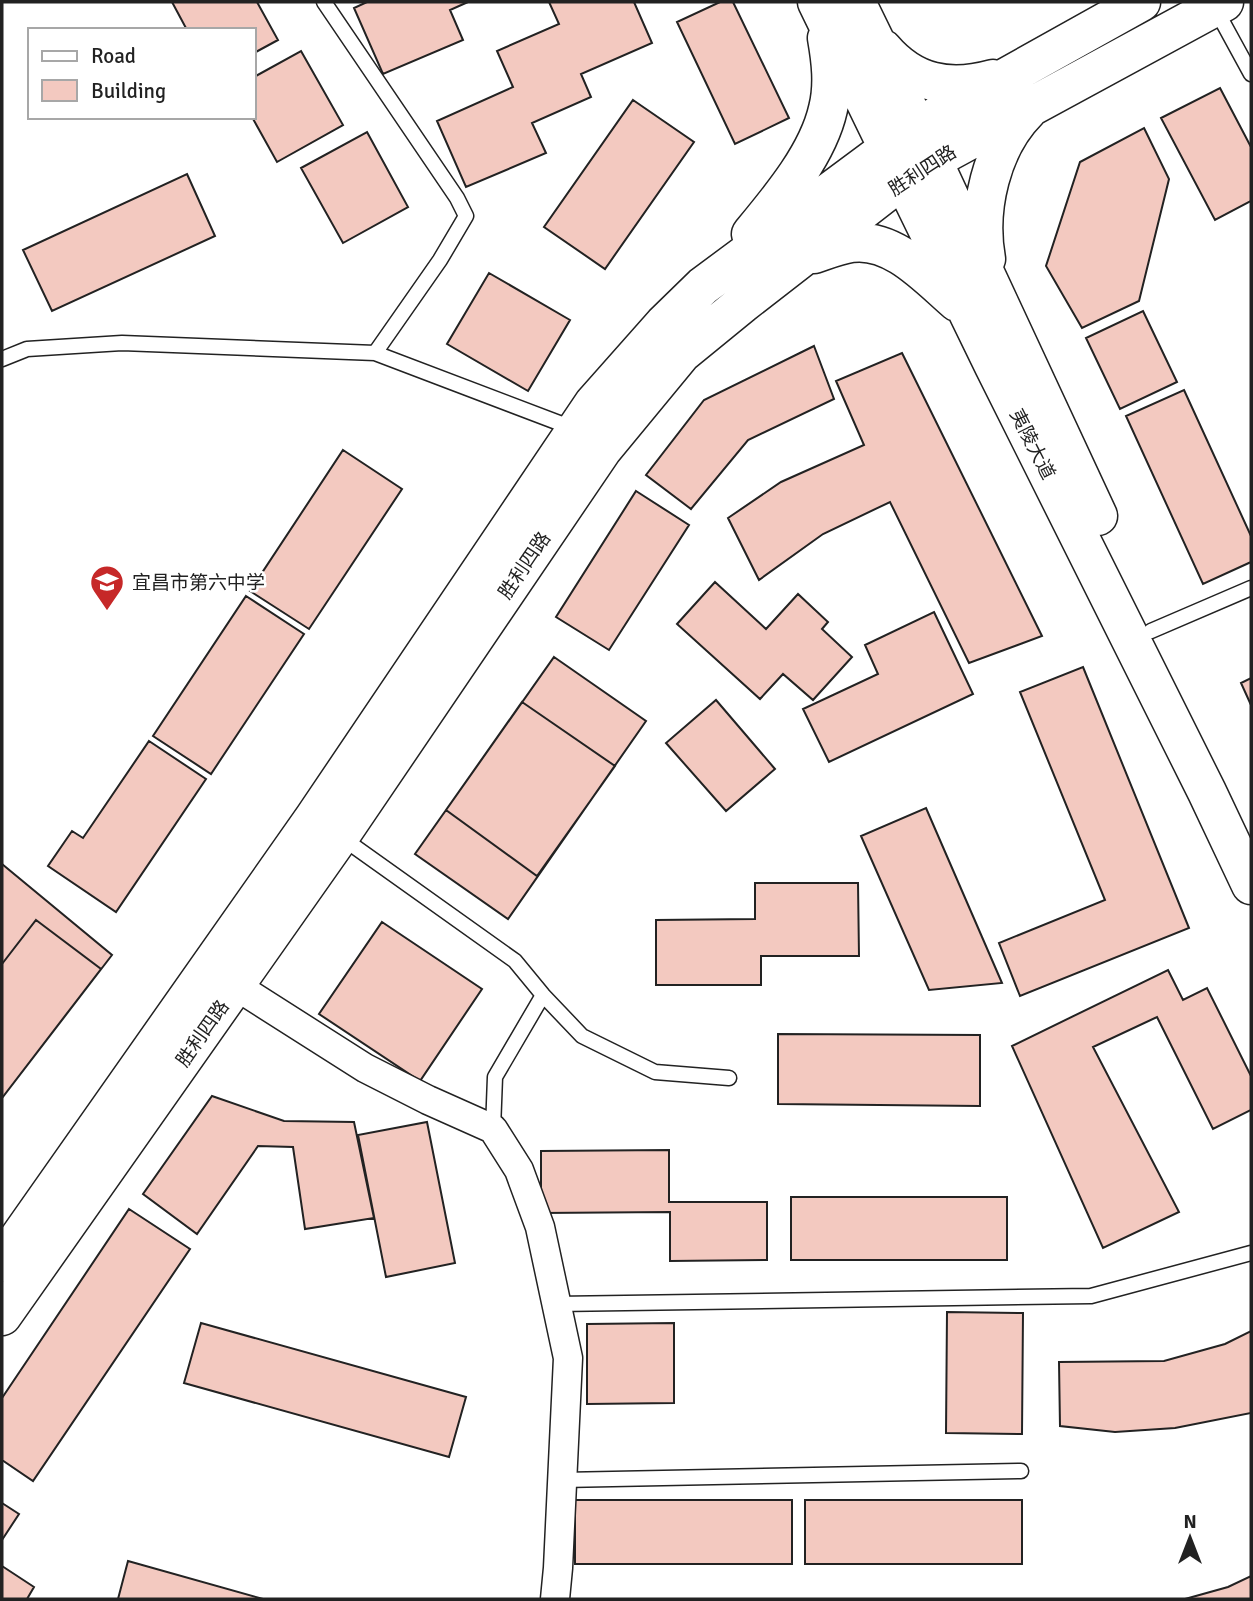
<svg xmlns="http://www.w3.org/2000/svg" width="1253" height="1601" font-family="Signika,'Noto Sans SC',sans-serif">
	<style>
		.building { fill: #f3c9c0; stroke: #222; stroke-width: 2 }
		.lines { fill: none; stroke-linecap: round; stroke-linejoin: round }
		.service-casing { stroke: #222; stroke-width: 17 }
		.minor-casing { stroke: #222; stroke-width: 31 }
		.secondary-casing { stroke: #222; stroke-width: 41 }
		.service { stroke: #fff; stroke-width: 14 }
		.minor { stroke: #fff; stroke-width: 28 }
		.secondary { stroke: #fff; stroke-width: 38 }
		.labels { text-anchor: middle; stroke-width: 5; stroke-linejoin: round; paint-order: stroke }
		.street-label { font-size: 19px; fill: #222; stroke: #fff }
		.poi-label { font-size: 19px; fill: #222; stroke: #fff; text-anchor: start }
	</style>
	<rect width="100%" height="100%" fill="#fff"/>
	<!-- building -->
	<path class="building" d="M172 2H257L278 40 254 53V30H187Z
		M367 2H468L450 10 463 40 383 74 354 8Z
		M549 2H634L652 43 581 74 591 97 532 123 546 153 466 187 437 121 513 87 497 51 559 24Z
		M720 2H733L789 118 735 144 677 22Z
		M301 51 343 125 277 162 252 117H254V77Z
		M1220 88 1251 147V201L1215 220 1161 118Z
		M633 100 694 142 605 269 544 227Z
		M1144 128 1169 179 1139 301 1082 328 1046 266 1080 162Z
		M367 132 408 207 343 243 301 168Z
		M187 174 215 236 52 311 23 250Z
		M489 273 570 320 528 391 447 344Z
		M1143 311 1177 382 1120 409 1086 338Z
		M814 346 834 399 748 440 691 509 646 475 704 400Z
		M902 353 1042 636 969 663 890 502 823 534 759 580 728 518 781 482 864 445 836 381Z
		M1184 390 1251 536V562L1203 584 1126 416Z
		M343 450 402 489 309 629 250 591Z
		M636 491 689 525 609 650 556 617Z
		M715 582 766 629 798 594 828 622 822 629 852 657 813 700 783 674 760 699 677 624Z
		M246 596 304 634 211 774 153 736Z
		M934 612 973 694 829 762 803 709 878 674 865 645Z
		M554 657 646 721 508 919 415 854Z
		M1083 667 1189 928 1020 996 999 943 1105 900 1020 692Z
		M1251 678V705L1241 683Z
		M716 700 775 769 726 811 666 743Z
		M522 702 615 766 537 876 446 810Z
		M149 741 206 779 116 912 48 866 72 831 83 838Z
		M926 808 1002 983 929 990 861 836Z
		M2 864 112 955 2 1098Z
		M755 883H858L859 956H761V985H656V920L755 919Z
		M36 920 101 969 2 1098V964Z
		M382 922 482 989 420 1081 319 1014Z
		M1168 970 1183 1000 1207 988 1251 1076V1110L1213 1129 1157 1017 1093 1047 1179 1212 1103 1248 1012 1046Z
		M778 1034 980 1035V1106L778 1104Z
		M212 1096 284 1121 354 1122 374 1218 305 1229 293 1147 258 1146 197 1234 143 1194Z
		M427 1122 455 1263 386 1277 358 1135Z
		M669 1150V1202H767V1260L670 1261V1212L541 1213V1151Z
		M791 1197H1007V1260H791Z
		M129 1209 190 1249 33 1481 2 1460V1398Z
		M947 1312 1023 1313 1022 1434 946 1433Z
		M201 1323 466 1397 449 1457 184 1383Z
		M674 1323V1403L587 1404V1324Z
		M1251 1331V1413L1175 1428 1115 1432 1060 1426 1059 1362 1164 1361 1225 1344Z
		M575 1500H792V1564H575Z
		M805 1500H1022V1564H805Z
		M2 1503 19 1514 2 1540Z
		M128 1561 263 1599H118Z
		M2 1566 34 1587 27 1599H2Z
		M1251 1576V1599H1185L1228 1587Z"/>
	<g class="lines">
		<!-- service casing -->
		<g class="service-casing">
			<path id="service" d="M324 2 457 198 466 216 440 260 375 353
				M1215 8 1251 74
				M2 359 27 349 122 343 375 353 575 429
				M1151 631 1251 588
				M341 837 515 961 543 995 582 1036 655 1072 729 1078
				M493 1129 495 1077 543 995
				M556 1304 1091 1296 1251 1253
				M562 1480 1021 1471"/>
		</g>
		<!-- minor casing -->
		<g class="minor-casing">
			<path id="minor" d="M236 986 365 1068 428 1100 493 1129 519 1170 540 1227 568 1358 558 1568 555 1599"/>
		</g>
		<!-- secondary casing -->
		<g class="secondary-casing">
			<path id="secondary" d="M817 2 994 366 1207 792 1251 885
				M856 2 917 127 1098 516
				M883 49C913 84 949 91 993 79
				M751 234C780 199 818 154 828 109 834 85 831 61 827 38
				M814 254C826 250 838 245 851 243 893 237 928 277 957 302
				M986 259C977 209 991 147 1028 110
				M2 1262 314 818 594 403 664 324 703 286 917 127 1141 2
				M2 1316 340 836 602 450 682 353 742 304 903 179 931 161 1224 2"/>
		</g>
		<!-- service -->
		<use href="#service" class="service"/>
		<!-- minor -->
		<use href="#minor" class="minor"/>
		<!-- secondary -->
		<use href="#secondary" class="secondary"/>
	</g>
	<!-- icons -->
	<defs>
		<g id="school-pin" transform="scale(1.75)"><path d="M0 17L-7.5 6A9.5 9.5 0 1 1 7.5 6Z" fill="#c62828" stroke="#fff"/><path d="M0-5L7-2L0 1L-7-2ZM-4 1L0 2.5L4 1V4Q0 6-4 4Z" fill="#fff"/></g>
	</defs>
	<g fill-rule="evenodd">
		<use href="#school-pin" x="107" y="582"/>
	</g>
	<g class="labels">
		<!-- street labels -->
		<g class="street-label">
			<text transform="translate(922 170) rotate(-33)" y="7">胜利四路</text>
			<text transform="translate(1033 444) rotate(63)" y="7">夷陵大道</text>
			<text transform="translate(524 565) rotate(-56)" y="7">胜利四路</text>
			<text transform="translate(202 1033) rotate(-55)" y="7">胜利四路</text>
		</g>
		<!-- poi labels -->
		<g class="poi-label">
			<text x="132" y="589">宜昌市第六中学</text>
		</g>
	</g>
	<!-- border -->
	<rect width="1253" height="1601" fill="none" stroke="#222222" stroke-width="7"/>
	<!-- legend -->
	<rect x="28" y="28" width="228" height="91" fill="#ffffff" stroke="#a7a7a7" stroke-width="2"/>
	<rect x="42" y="51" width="35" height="10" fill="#ffffff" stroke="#a7a7a7" stroke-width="2"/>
	<text x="91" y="63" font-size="21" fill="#222222">Road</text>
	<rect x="42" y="80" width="35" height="21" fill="#f3c9c0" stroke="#a7a7a7" stroke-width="2"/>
	<text x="91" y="98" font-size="21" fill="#222222">Building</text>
	<!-- north arrow -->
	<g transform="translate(1190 1538)" stroke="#ffffff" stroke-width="5" paint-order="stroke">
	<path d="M0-5L12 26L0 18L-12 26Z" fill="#222222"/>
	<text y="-10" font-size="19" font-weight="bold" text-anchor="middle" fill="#222222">N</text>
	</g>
</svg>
